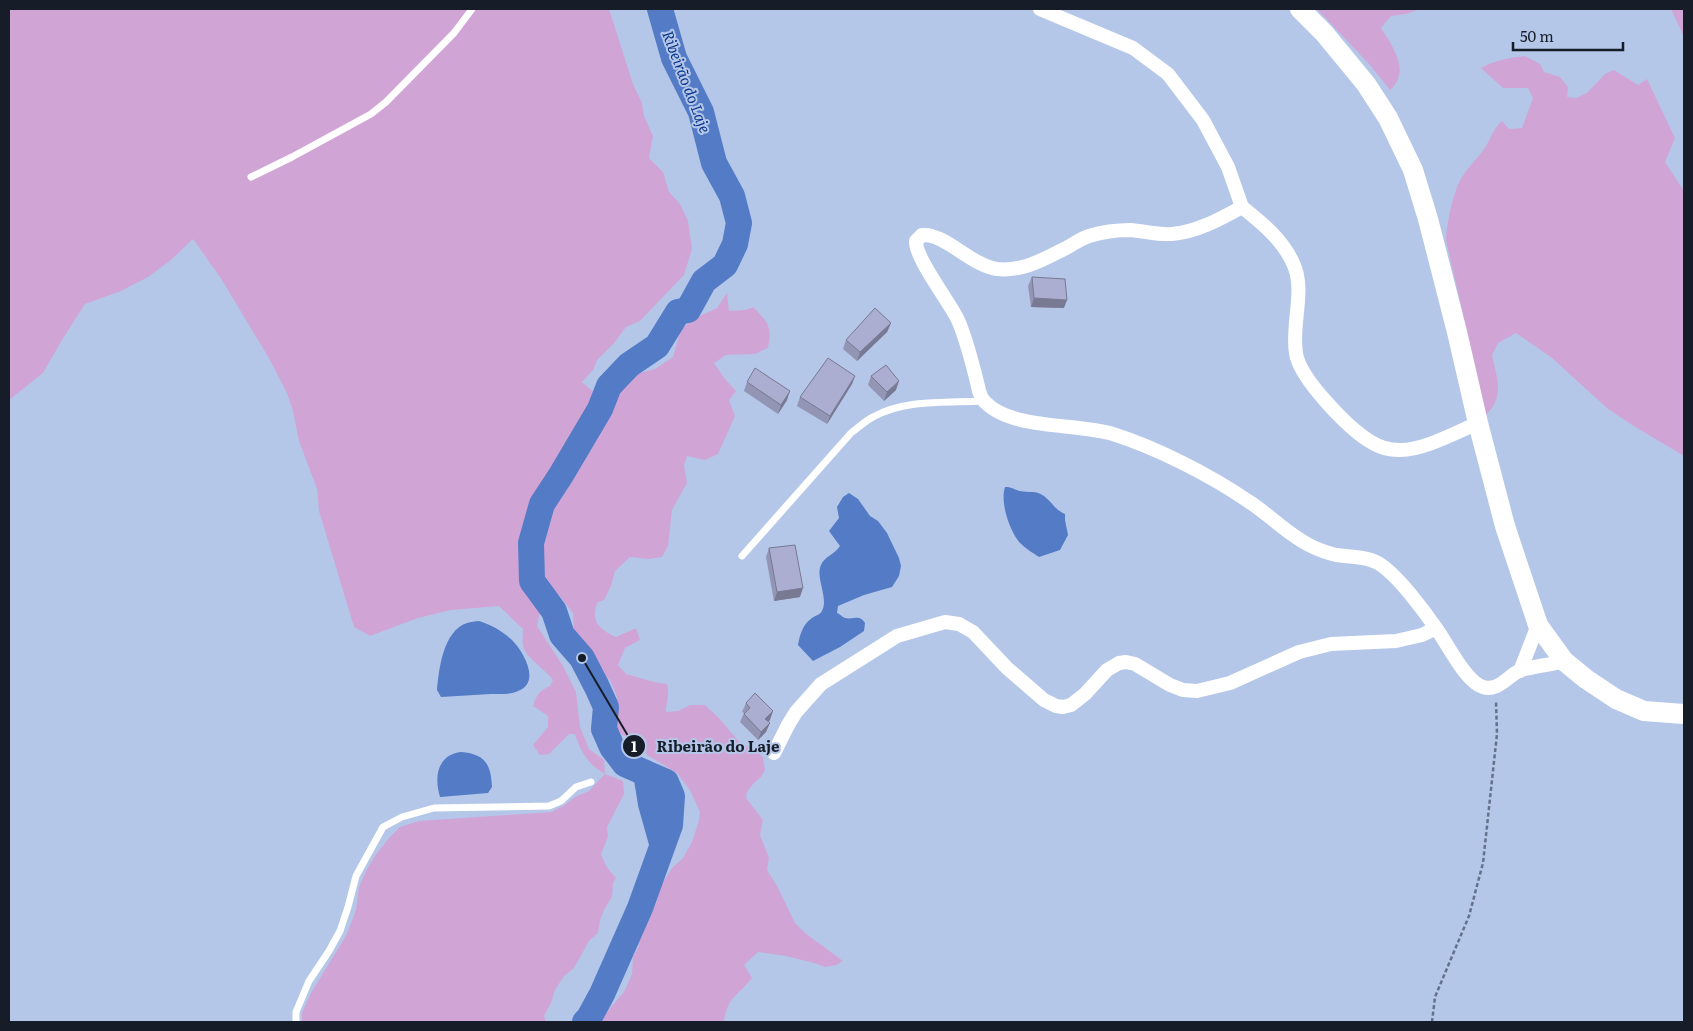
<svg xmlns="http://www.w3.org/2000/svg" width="1693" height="1031" font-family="Literata,serif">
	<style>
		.green { fill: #d0a5d6 }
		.water { fill: #547bc5 }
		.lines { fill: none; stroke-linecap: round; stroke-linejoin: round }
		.river { stroke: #547bc5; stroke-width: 26 }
		.path { stroke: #647188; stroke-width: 2.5; stroke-dasharray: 4 2.5; stroke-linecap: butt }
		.service { stroke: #fff; stroke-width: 7 }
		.minor { stroke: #fff; stroke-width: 14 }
		.secondary { stroke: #fff; stroke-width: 20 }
		.wall { fill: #9395b4 }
		.shaded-wall { fill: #787992 }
		.building { fill: #abadd1; stroke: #787992 }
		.labels { text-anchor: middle; stroke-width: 4; stroke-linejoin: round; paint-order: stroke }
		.water-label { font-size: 15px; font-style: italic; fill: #08358c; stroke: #b4c7e9 }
		.leader { fill: none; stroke: #161d29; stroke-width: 2 }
		.callout-dot { fill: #161d29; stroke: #b4c7e9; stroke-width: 2 }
		.mark-label { font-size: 15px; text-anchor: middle; font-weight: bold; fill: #fff }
		.callout-label { font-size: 15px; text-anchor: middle; font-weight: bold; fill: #161d29; stroke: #b4c7e9; stroke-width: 4; stroke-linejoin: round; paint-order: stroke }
	</style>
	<rect width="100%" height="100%" fill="#b4c7e9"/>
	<!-- green -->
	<path class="green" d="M9 9H609L633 84 642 103 644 116 653 136 649 158 663 172 669 192 680 204 688 221 692 249 684 275 640 321 626 327 615 342 597 360 593 370 582 382 611 407 620 389 635 374 655 369 673 357 681 329 696 318 717 308 727 293 729 311 745 310 753 307C768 322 772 326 768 348L755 354 726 355 714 363 725 379 736 391 729 400 735 416 718 454 705 460 687 456 684 465 687 483 672 510 668 546 662 557 649 559 630 557 615 571 611 586 604 600 598 602C589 620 600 630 616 637L636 628 640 640 625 648 618 665 626 674 654 682 667 684C670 695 666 701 666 712L678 711 690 705H705L719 718 741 744 753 748 763 757 765 770 761 777 753 784 747 792 746 798 763 820 760 835 769 858 767 870 777 886 795 923 805 933 843 961 836 965 825 967 814 963 786 956 758 952 744 965 752 978C738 996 727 997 724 1022H598L624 992 632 974 633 957 639 946 638 934 646 918 656 904 659 889 672 868 683 858 691 844 698 824 700 812 690 790 677 773 647 755 641 745 615 731 611 723 617 697 610 680 599 674 593 658 584 645 574 633 573 613 559 595 549 594 542 603 537 626 563 666 576 692 580 727 589 749 604 760 605 774 623 781 624 794 607 827 608 837 601 854 606 866 616 878 613 883 612 897 604 910 600 920 598 933 589 941 574 968 564 976 555 990 551 1003 544 1016 546 1022H302V1013L311 993 347 934 356 910 359 887 367 869 377 853 390 837 400 827 419 821 552 812 566 804 575 797 589 791 605 774C588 764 581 753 575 734H569L549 754 540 755 533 745 548 727V716L533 706C536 695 539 691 550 686L553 680C546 670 525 657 523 646 522 641 523 634 523 629L499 606 451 610 418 618 370 636 354 627 319 511 317 489 299 441 293 411 287 393 270 360 222 280 193 239 171 260 148 277 121 291 85 304 62 340 43 373 9 400Z
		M1317 9H1420L1406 14 1391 16 1381 28C1393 47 1411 71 1390 90L1369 64Z
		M1671 9H1684V37Z
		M1525 56 1540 64 1544 72 1560 77 1568 87 1567 97 1577 98 1588 92 1605 74 1614 70 1638 85 1647 79 1675 138 1665 162 1684 191V456L1632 425 1608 409 1552 358 1516 333 1498 343 1492 355C1497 379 1505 396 1486 415L1446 240C1447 222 1453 192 1462 177 1469 166 1479 157 1486 146 1492 136 1493 129 1502 121L1509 129 1522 128 1533 98 1528 88H1503L1481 68C1495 60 1509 58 1525 56Z"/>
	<!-- water -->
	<path class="water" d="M1005 487C1012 487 1015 490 1020 491 1029 493 1036 490 1044 496 1052 502 1055 510 1065 514V520L1068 535 1060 550 1039 557C1033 553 1025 548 1020 543 1009 530 1000 502 1005 487Z
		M849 493 858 499 870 516 878 521 887 533 899 558 901 566 899 576 892 587 864 595 838 606 837 613C840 614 842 617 845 618 854 620 859 614 865 623L864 631 840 647 813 661 798 645C800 634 803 624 812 618 816 615 820 615 822 611 829 598 815 578 821 565 824 557 835 554 840 546L829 531 839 518 837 507 843 497Z
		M479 621C492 625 502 631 512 640 524 652 541 683 518 691 510 695 499 694 491 694 474 695 458 696 441 697L437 690C439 669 443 631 467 623 471 622 475 621 479 621Z
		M461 752C485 754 491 764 492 787L488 793 440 797C434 777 437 755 461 752Z"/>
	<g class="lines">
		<!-- river -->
		<path class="river" d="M646 773 651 804 662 843
			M585 1022 589 1018 602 994 640 908 670 825 672 796 666 782 625 764 612 747 604 729 606 707 597 687 582 658 562 635 554 611 532 581 531 543 542 504 561 475 600 409 609 386 629 365 657 346 678 312 688 310 704 281 725 265 735 244 739 223 732 196 714 163 701 112 674 58 660 9"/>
		<!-- path -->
		<path class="path" d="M1432 1022 1435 997 1469 916 1483 863 1497 734 1496 701"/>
		<!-- service -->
		<path class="service" d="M251 177 292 157 371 114 386 102 454 33 472 9
			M742 556 851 433C858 428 865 421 873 417 905 399 947 403 983 401
			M296 1022V1012L309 981 329 951 340 931 348 907 356 876 383 827 402 817 434 808 549 806 561 801 576 787 591 782"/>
		<!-- minor -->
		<path class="minor" d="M1040 9 1133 48 1168 74 1203 120 1228 167 1242 207
			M1478 423C1457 432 1422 451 1399 450 1390 450 1379 447 1371 442 1349 429 1299 378 1296 353 1291 324 1306 290 1293 263 1282 239 1262 223 1242 207 1220 219 1197 232 1172 234 1158 235 1144 231 1130 230 1116 230 1102 232 1089 236 1082 238 1075 243 1068 247 1046 258 1023 272 997 269 970 265 945 233 922 235L916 241C915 258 949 301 958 320 966 338 971 359 976 378 978 385 979 397 985 402 1012 430 1076 423 1113 434 1157 448 1210 475 1248 501 1270 515 1288 535 1311 546 1319 550 1328 553 1336 555 1349 557 1366 556 1378 563 1397 574 1425 612 1438 631 1448 645 1466 682 1483 687 1499 692 1508 675 1521 670 1535 666 1550 665 1564 661
			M1520 671 1538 625
			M774 753 788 725 796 712 821 684 897 636 945 622 959 624 973 632 1007 668 1044 700 1056 706 1063 707 1071 705 1085 694 1107 670 1119 663 1126 662 1135 664 1170 685 1183 690 1197 691 1230 683 1299 652 1331 644 1396 641 1422 635 1436 628"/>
		<!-- secondary -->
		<path class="secondary" d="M1300 9 1324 33 1366 84 1388 118 1413 170 1428 219 1457 332 1478 423 1505 526 1538 625 1564 661 1586 679 1616 699 1644 711 1684 714"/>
	</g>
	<!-- wall -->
	<path class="wall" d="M1032 277 1064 308 1031 307 1028 286Z
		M891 323 887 332 857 361 843 349 846 340Z
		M855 376 852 384 827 424 797 406 800 397Z
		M871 376 896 390 884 401 868 385Z
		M747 382 787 400 778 414 744 391Z
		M769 548 800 597 774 601 766 557Z
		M746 703 770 720 768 722 766 732 758 740 740 722 744 713 742 712Z"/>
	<!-- shaded-wall -->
	<path class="shaded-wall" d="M1034 298 1067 300 1064 308 1031 307Z
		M891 323 887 332 857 361 860 352Z
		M855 376 852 384 827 424 830 416Z
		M899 381 896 390 884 401 887 392Z
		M790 391 787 400 778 414 781 405Z
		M803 588 800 597 774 601 777 592Z
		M773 711 770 720 762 727 765 719Z
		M770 723 766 732 758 740 761 732Z"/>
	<!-- building -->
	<path class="building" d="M1032 277 1065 279 1067 300 1034 298Z
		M875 308 891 323 860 352 846 340Z
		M828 358 855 376 830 416 800 397Z
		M886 365 899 381 887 392 871 376Z
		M755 368 790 391 781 405 747 382Z
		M795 545 803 588 777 592 769 548Z
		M755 693 773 711 765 719 770 723 761 732 744 714 750 708 746 703Z"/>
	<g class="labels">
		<!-- water labels -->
		<g class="water-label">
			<text transform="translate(686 82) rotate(69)" y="5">Ribeirão do Laje</text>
		</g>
	</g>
	<!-- callouts -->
	<path class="leader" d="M582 658L634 746"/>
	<g class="callout-dot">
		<circle cx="582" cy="658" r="5"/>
		<circle cx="634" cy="746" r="12"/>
	</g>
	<g class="mark-label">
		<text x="634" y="752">1</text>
	</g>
	<g class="callout-label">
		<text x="718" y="752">Ribeirão do Laje</text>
	</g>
	<!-- border -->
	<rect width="1693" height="1031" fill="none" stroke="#161d29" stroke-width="20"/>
	<!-- scale -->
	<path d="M1513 42v8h110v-8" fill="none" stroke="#161d29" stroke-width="2.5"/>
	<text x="1520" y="42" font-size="15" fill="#161d29" stroke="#b4c7e9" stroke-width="4" paint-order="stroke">50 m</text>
</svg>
